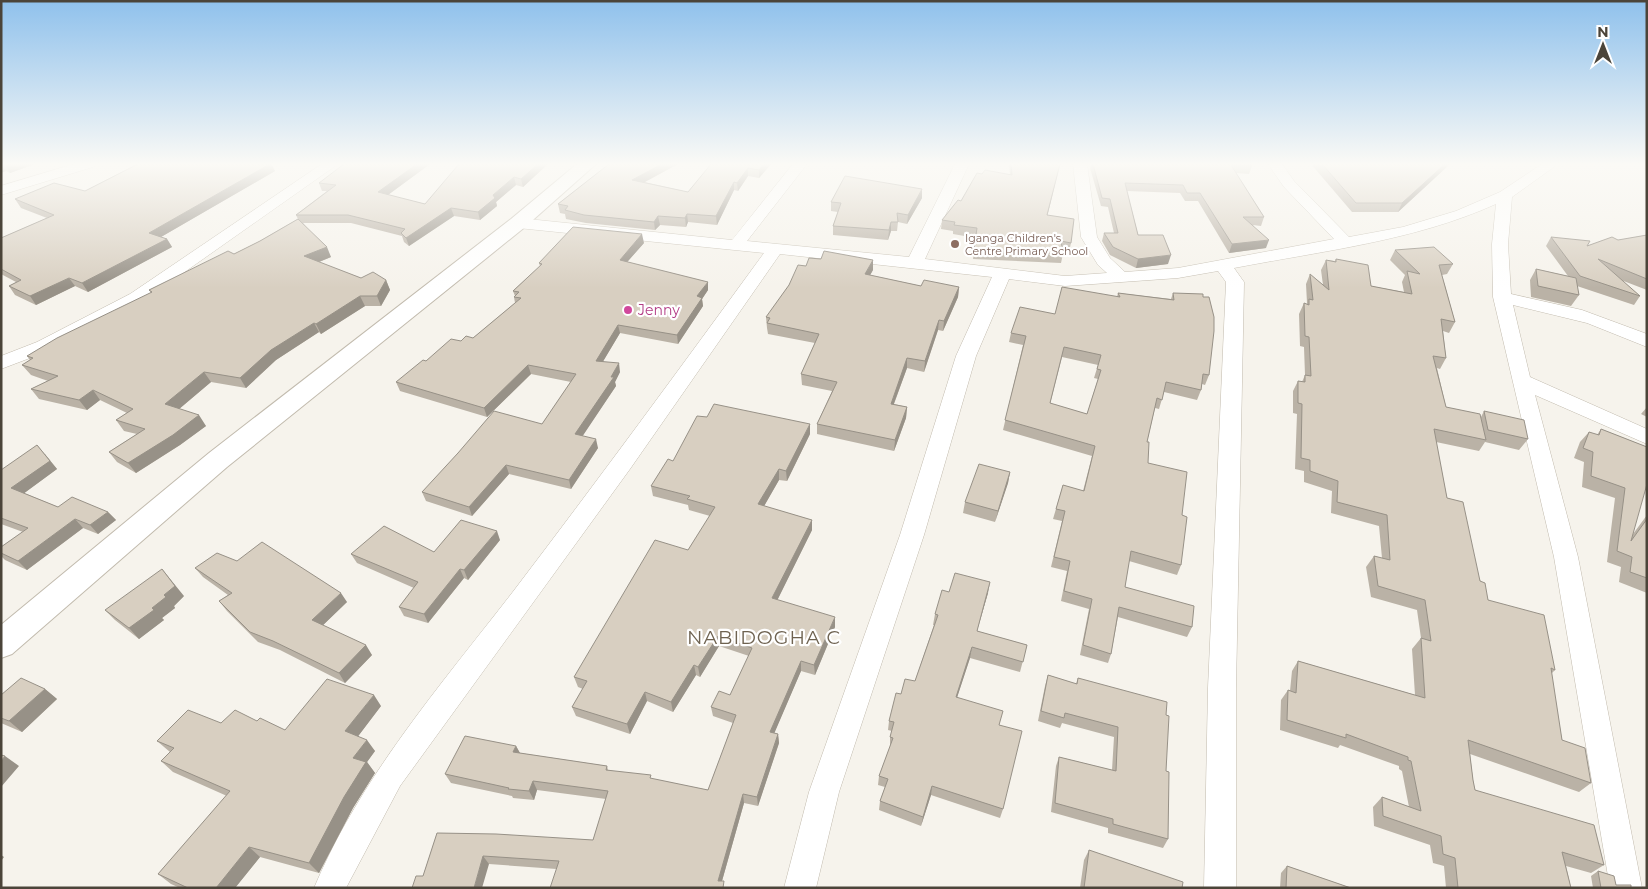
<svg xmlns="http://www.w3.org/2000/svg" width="1648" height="889" font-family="Montserrat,sans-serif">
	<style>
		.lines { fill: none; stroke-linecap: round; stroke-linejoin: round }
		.minor-casing { stroke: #c2bbae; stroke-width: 1 }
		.tertiary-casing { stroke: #c2bbae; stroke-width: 2 }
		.minor { fill: #fff; fill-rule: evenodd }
		.tertiary { fill: #fff; fill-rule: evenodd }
		.wall { fill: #bab2a6; fill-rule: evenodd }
		.shaded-wall { fill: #979187 }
		.building { fill: #d8cfc1; stroke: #979187; fill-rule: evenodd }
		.education-dot { fill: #8d6e63; stroke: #fff; stroke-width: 2 }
		.hotel-dot { fill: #d1479c; stroke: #fff; stroke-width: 2 }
		.labels { text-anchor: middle; stroke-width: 4.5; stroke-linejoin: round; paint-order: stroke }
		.far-education-label { font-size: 11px; fill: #785e54; stroke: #fff; text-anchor: start }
		.hotel-label { font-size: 14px; fill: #b23c85; stroke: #fff; text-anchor: start }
		.near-quarter-label { font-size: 19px; letter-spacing: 1px; fill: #6e6250; stroke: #fff }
	</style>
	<rect width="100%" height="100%" fill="#f6f3ec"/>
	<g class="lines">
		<!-- minor casing -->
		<g class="minor-casing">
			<path id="minor" d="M74 164H95L93 167 1 195V186Z
				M322 164H338L142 302 51 350 1 369V356L37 342 130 294Z
				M793 164H807L747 241 909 257 955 164H969L925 259 1065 276 1107 273 1098 265 1081 237 1073 164H1087L1097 237 1110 258 1125 272 1178 268 1334 239 1284 187 1268 164H1282L1294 181 1349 237 1403 227 1456 211 1500 192 1542 164H1558L1512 197 1508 244 1511 294 1582 310 1647 334V347L1587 323 1513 305 1530 377 1647 429V444L1535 395 1578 557 1642 888H1610L1554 557 1493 297 1492 244 1496 204C1414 241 1322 251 1234 268L1244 282 1236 688V888H1204L1208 688 1226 282 1218 271 1178 278 1065 286 1009 279 976 356 924 535 839 792 816 888H784L809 792 900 535 956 356 992 277 780 254 630 469 400 786 346 888H314C360 778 440 686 512 593 598 480 681 367 764 253L518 228 510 223 518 218 732 240Z"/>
		</g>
		<!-- tertiary casing -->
		<g class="tertiary-casing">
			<path id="tertiary" d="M577 164H596L525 227 227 467 12 654 1 658V625L209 453 511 219Z"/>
		</g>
		<!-- minor -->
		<use href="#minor" class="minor"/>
		<!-- tertiary -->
		<use href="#tertiary" class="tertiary"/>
	</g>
	<!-- wall -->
	<path class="wall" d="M1 164H35L10 173 6 171Z
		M135 164H271L275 171 161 237 167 239 172 247 88 292 75 286 36 305 15 295 9 286 16 282 1 274V238L47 218 21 208 15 199 85 191 137 164Z
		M430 164 388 195 425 204 548 164 523 187 516 185 496 202 497 206 480 220 454 216 409 246 404 242 402 236 351 223H303L331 257 319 262 361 278 386 280 390 290 381 306H365L321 334 319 332 276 360 246 388 211 382 179 409 206 426 180 445 136 473 117 462 109 452 137 434 124 431 116 420 127 413 100 400 87 410 39 399 31 389 48 381 31 375 22 365 30 360 27 356 151 293 149 290 234 254 260 241 298 219 296 215 327 191H322L319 183Z
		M609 164H678L644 182 688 192 711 164H771L759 178 748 176 738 191 734 190 717 225 688 222 686 227 660 225 655 230 586 223 566 219 565 214 560 213 558 204Z
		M1009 164H1060L1047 215 1071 243 1069 252H1063V254L1061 263 973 259 976 238 953 234V231L941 229 942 220 961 201 982 174 1010 175Z
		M1092 164H1250L1252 166 1249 174 1236 173 1264 217 1261 226 1253 225 1266 248 1229 253 1198 201H1185L1180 193 1127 191 1138 235 1168 264 1136 268 1110 255 1102 241 1104 233H1114L1108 207 1101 206 1090 168Z
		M1311 164H1450L1398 212H1352Z
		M922 198 907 224 898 222 897 231H891L888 240 833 235V226L838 212 831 211V202Z
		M1647 235V290L1621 280 1640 296 1634 305 1577 286 1579 295 1571 306 1531 297 1530 280 1536 269 1568 276 1546 246 1551 237 1587 246Z
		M644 243 627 262 708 290 702 299 703 306 678 344 620 333 603 361 620 372 615 382 616 386 582 436 598 448 571 489 509 474 472 516 426 501 422 492 542 424 571 382 531 374 487 417 400 391 396 382 426 361 461 341 473 338 515 303 514 297 515 296 513 291 540 266 539 263Z
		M1395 250 1453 264 1447 274 1442 275 1455 322 1449 333 1443 331 1446 358 1440 369 1437 368 1446 407 1481 417 1484 411 1528 439 1519 450 1485 442 1479 451 1436 442 1447 498 1488 600 1555 670 1551 674 1562 740 1591 783 1579 792 1470 754 1473 780 1475 790 1604 865 1591 873 1566 866 1571 888H1446L1444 866 1433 863 1430 845 1374 826 1373 807 1382 797 1409 807 1402 771 1399 769V766L1340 745 1338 748 1280 730 1281 700 1288 690 1290 691 1292 671 1298 661 1415 695 1412 649 1421 638 1417 610 1371 597 1366 567 1374 556 1382 558 1379 526 1331 513 1332 491 1304 482V471L1295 469 1297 414 1293 413V391L1298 381 1302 382 1305 375 1304 347 1300 346 1299 314 1304 303 1307 304V303L1306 284 1310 274 1323 285 1321 270 1326 260 1335 261 1336 259 1371 286 1404 292 1402 282 1405 275 1390 260Z
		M873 270 870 275 921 286 959 287 958 297 943 331 938 330 924 372 907 368 894 404 907 407 906 418 894 451 817 434V424L832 391 802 385 801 374 815 343 768 334 767 328 766 317Z
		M1118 293 1171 299 1173 293 1209 375 1205 385 1202 384 1201 390 1197 400 1164 392 1159 409 1155 408 1147 442 1148 463 1182 515 1181 565 1177 575 1129 561 1125 587 1192 627 1187 637 1118 617 1111 654 1108 663 1080 655 1089 609 1061 601 1067 571 1051 567 1062 521 1053 519 1063 485 1083 491 1092 456 1003 430 1023 345 1009 342 1011 333 1117 297ZM1062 357 1098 365 1094 378 1098 379 1087 414 1050 404Z
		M1647 407V417L1641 414Z
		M1601 429 1647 447 1633 534 1647 515V593L1619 582 1621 567 1607 562 1615 498 1582 487 1584 462 1574 458 1580 442 1589 432 1597 435Z
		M810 434 787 481 779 480 764 506 812 520V530L777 600 835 627 815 675 801 671 774 733 778 734 779 743 758 806 744 803 722 881 489 864 423 876 437 833 593 840 606 799 537 790 534 800 513 798 512 796 451 783 445 774 516 746 520 753 607 766 608 770 708 790 733 723 713 716 711 707 730 695 749 656 719 646 700 677 696 675 673 712 647 701 630 734 576 716 572 707 583 689 578 687 574 677 688 550 710 516 689 510 688 505 653 496 651 486 673 461Z
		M45 454 57 469 24 493 58 507 108 512 116 520 98 534 83 528 27 570 5 560 1 556V547L23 532 1 524V470Z
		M1010 472 1008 483 995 522 963 513 965 502Z
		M500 540 468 580 464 578 428 623 404 616 399 607 414 588 357 563 351 554 434 552Z
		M237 561 347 602 323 625 372 655 345 683 280 650 258 642 227 611 219 601 228 595 203 577 195 568Z
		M949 592 988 593 977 631 1027 645 1020 672 970 658 957 697 999 725 1003 809 1000 818 931 795 921 826 879 810 880 801 885 787 878 785 879 776 890 747V737L892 731 888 730 889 721 915 681 934 625H933L935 614Z
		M184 596 174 606 175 608 162 618 164 620 139 639 115 620 105 610Z
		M1048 675 1076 684 1078 678 1166 715V771L1168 839 1163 848 1108 833V828L1051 812 1056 766 1059 757 1112 770 1114 737 1062 723 1060 728 1038 721 1045 686Z
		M45 689 57 699 22 732 1 723V695Z
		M381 706 358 736 375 751 367 762 375 773 353 808 319 873 260 857 235 888H180L171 884 158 874 227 796 173 772 161 761 170 752 157 741 221 723 285 730Z
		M1089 850 1182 888H1080L1084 860Z
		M1287 866 1351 888H1280L1281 873Z
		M1598 871 1616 885 1631 888H1593L1591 876Z"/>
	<!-- shaded-wall -->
	<path class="shaded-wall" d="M1 164 6 171 1 173Z
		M12 164H35L10 173 6 166Z
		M270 164H271L275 171 154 241 149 233Z
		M417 164H430L381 200 378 192Z
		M538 164H548L523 187 521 179Z
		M662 164H678L634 188 632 180Z
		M764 164H771L759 178V170Z
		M1060 164 1045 225 1047 215Z
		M1445 164H1450L1398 212 1402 203Z
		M748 168V176L738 191 737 183Z
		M514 177 516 185 496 202 497 206 480 220 478 212 493 195Z
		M734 182V190L717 225 716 216Z
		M922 189V198L907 224 908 215Z
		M451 208 454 216 409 246 406 238Z
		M687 214 688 222 686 227 685 218Z
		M658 216 660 225 655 230 654 222Z
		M891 222V231L888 240 889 230Z
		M642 234 644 243 621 269 620 260Z
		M167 239 172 247 88 292 82 283Z
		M1269 240 1266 248 1229 253 1232 244Z
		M327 247 331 257 309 266 304 256Z
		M1171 255 1168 264 1136 268 1138 259Z
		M873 260V270L865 284V274Z
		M69 278 75 286 36 305 30 296Z
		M386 280 390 290 381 306 377 296Z
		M708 282V290L702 299 703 306 678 344 677 335 697 296Z
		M959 287 958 297 943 331 944 321Z
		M360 296 365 306 321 334 316 324Z
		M939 320 938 330 924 372 925 361Z
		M314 323 319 332 276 360 246 388 240 378 271 350Z
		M618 325 620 333 598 370 596 361Z
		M907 358V368L890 414 891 404Z
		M619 363 620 372 615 382 616 386 578 443 575 434 611 377Z
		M528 365 531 374 487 417 484 408Z
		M204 372 211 382 172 415 165 404Z
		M93 390 100 400 87 410 79 400Z
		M907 407 906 418 894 451 895 440Z
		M199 415 206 426 180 445 136 473 128 463Z
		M810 424V434L787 481 786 471Z
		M596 439 598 448 571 489 569 480Z
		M37 445 57 469 19 497 11 488Z
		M506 465 509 474 472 516 469 507Z
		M779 469V480L759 515 758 504Z
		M1010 472 1008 483 995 522 998 511Z
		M108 512 116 520 98 534 90 525Z
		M75 519 83 528 27 570 18 561Z
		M812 520V530L773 609 772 598Z
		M497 531 500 540 468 580 464 570Z
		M162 569 184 596 174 606 175 608 162 618 164 620 139 639 129 628 152 608 164 595Z
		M460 569 464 578 428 623 424 614Z
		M990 582 988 593 974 641 977 631Z
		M341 593 347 602 319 629 312 620Z
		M835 617V627L815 675 814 665Z
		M718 636 719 646 700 677 698 667Z
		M366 645 372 655 345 683 339 673Z
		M972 647 970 658 954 707 956 697Z
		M801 661V671L771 741 770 732Z
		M694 665 696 675 673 712 671 702Z
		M45 689 57 699 22 732 9 721Z
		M645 692 647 701 630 734 627 724Z
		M374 695 381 706 353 743 345 731Z
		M778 734 779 743 758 806 757 797Z
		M367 740 375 751 367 762 375 773 353 808 319 873 309 863 353 758Z
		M516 746 521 755 513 752Z
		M5 756 19 766 1 787V761Z
		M533 781 537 790 534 800 529 791Z
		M932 786 931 795 921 826 923 817Z
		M743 794 744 803 720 888 718 881Z
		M249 847 260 857 235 888H216Z
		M1 855 4 857 1 861Z
		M483 856 489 864 482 888H474Z"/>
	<!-- building -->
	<path class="building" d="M1 164H12L6 166Z
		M138 164H270L149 233 167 239 82 283 69 278 30 296 9 286 21 280 1 269V238L54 215 15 199 54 183 85 191Z
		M344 164H417L378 192 425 204 459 164H538L521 179 514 177 493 195 495 198 478 212 451 208 406 238 401 233 405 229 348 215H296L336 185 319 183Z
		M609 164H662L632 180 688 192 711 164H764L759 170 748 168 737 183 734 182 716 216 687 214 685 218 658 216 654 222 584 215 565 210 568 206 558 204Z
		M1011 164H1060L1047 215 1074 219 1071 243 1061 241 1063 254 974 250 977 228 954 225 955 222 942 220 958 200 961 201 977 173 982 174 985 170 1012 175Z
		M1093 164H1250L1252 166 1231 165 1264 217H1243L1269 240 1232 244 1200 193H1187L1183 185 1125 183 1138 235H1163L1171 255 1138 259 1113 247 1104 233H1118L1110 199 1102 198Z
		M1322 164H1445L1402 203H1356Z
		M845 176 922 189 908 215 897 213 898 222H891L889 230 833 226 841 203 831 202Z
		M298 219 327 247 304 256 361 278 373 272 386 280 377 296H360L316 324 314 323 271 350 240 378 204 372 165 404 199 415 173 435 128 463 109 452 145 429 116 420 133 409 93 390 79 400 31 389 58 376 22 365 33 358 27 356 57 338 152 292 149 290 228 251 234 254 260 241Z
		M573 227 642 234 620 260 708 282 697 296 702 298 677 335 618 325 596 361 619 363 611 377H614L575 434 596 439 569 480 506 465 469 507 422 492 458 453 494 411 542 424 576 374 528 365 484 408 396 382 423 360 426 361 451 339 461 341 466 336 473 338 521 298 514 297 519 292 513 291 542 264 539 263Z
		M1647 235V279L1598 259 1640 296 1580 276 1551 237 1590 241 1587 246 1612 237 1618 240Z
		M1434 247 1453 264 1439 265 1455 322 1441 319 1446 358 1433 356 1446 407 1480 414 1486 440 1434 429 1447 498 1463 502 1480 581 1485 583 1488 600 1544 615 1555 670 1551 668 1562 740 1585 748 1591 783 1468 740 1473 780 1475 790 1594 825 1604 865 1562 852 1571 888H1458L1455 858 1443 854 1441 836 1383 816 1382 797 1421 811 1411 761 1408 760V757L1346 734V738L1287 720 1288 690 1296 693 1298 661 1425 698 1421 638 1431 641 1425 600 1378 586 1374 556 1390 560 1387 515 1337 502 1338 481 1310 471V460L1301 458 1302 404 1298 403V381L1305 382V375L1311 376 1309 337 1305 336 1304 303 1309 305V299L1313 300 1310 274 1329 290 1326 260 1336 262V259L1368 265 1371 286 1412 294 1407 271 1420 274 1395 250Z
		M824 251 873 260 865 274 921 286 924 280 959 287 944 321 939 320 925 361 907 358 891 404 907 407 895 440 817 424 837 382 801 374 819 334 767 323 770 318 766 317 789 285 798 265 806 266 809 258 821 259Z
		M1536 269 1576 278 1579 295 1538 286Z
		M1062 287 1120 297 1118 293 1174 300 1173 293 1203 294V297H1209L1214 317V331L1209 375 1203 374 1201 390 1166 382 1162 400 1157 398 1147 442H1149L1148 463 1187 472 1182 515 1187 517 1181 565 1131 551 1125 587 1194 606 1192 627 1119 607 1111 654 1083 645 1092 599 1064 591 1070 561 1054 557 1065 511 1056 509 1063 485 1084 491 1095 446 1005 420 1026 336 1011 333 1020 307 1055 314ZM1064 347 1101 355 1097 369 1101 370 1087 414 1050 403Z
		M714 404 810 424 786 471 779 469 758 504 812 520 772 598 835 617 814 665 801 661 770 732 778 734 757 797 743 794 718 881H724L723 888H550L559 861 483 856 474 888H412L416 876H423L437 833 496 834 593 840 608 791 533 781 529 791 508 789 509 788 445 774 465 736 516 746 513 752 607 766 606 770 651 775 650 778 708 790 736 715 711 707 719 691 730 695 752 648 718 636 698 667 694 665 671 702 645 692 627 724 572 707 587 681 574 677 655 540 688 550 715 507 687 499 690 496 651 486 668 459 673 461 697 416 707 417Z
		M1484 411 1524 420 1528 439 1488 430Z
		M1601 429 1647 447V484L1631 541 1647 519V578L1630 572 1632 557 1617 551 1625 488 1591 476 1593 452 1583 448 1589 432 1599 435Z
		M37 445 50 461 11 488 58 507 72 497 108 512 90 525 75 519 18 561 1 553V547L28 528 1 518V470Z
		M979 464 1010 472 998 511 965 502Z
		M461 520 497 531 464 570 460 569 424 614 399 607 418 582 351 554 384 526 434 552Z
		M262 542 341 593 312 620 366 645 339 673 273 641 250 632 219 601 232 593 195 568 217 553 237 561Z
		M162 569 175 586 164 595 166 597 152 608 154 610 129 628 105 610Z
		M955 573 990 582 977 631 1027 645 1023 662 972 647 956 697 1003 711 999 725 1022 731 1003 809 932 786 923 817 880 801 888 779 879 776 893 738 890 737 894 722 889 721 896 693 901 694 905 679 915 681 938 615 935 614 942 590 949 592Z
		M1048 675 1077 684 1078 678 1167 702 1166 715 1169 716 1166 771 1169 772 1168 839 1113 824V819L1055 803 1059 757 1116 771 1118 727 1065 713 1064 718 1041 711Z
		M21 678 45 689 9 721 1 718V695Z
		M327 679 374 695 345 731 367 740 353 758 366 762 344 797 309 863 249 847 216 888H188L158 874 230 791 161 761 174 748 157 741 188 710 221 723 235 710 257 721 260 718 285 730Z
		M1 755 5 756 1 761Z
		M1089 850 1183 882 1182 888H1084Z
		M1287 866 1351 888H1286Z
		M1598 871 1614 876 1616 885H1631V888H1601Z"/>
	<!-- sky -->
	<linearGradient id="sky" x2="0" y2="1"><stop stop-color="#8fc1ec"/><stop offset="0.57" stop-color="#fbfaf6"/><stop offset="1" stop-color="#fbfaf6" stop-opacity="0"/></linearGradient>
	<rect width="1648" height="288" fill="url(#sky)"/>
	<!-- markers -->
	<circle class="education-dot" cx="955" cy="244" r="5"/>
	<circle class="hotel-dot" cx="628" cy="310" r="5"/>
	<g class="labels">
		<!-- far-education labels -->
		<g class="far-education-label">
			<text x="965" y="242">Iganga Children's<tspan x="965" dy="13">Centre Primary School</tspan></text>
		</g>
		<!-- hotel labels -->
		<g class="hotel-label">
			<text x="638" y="315">Jenny</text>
		</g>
		<!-- near-quarter labels -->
		<g class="near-quarter-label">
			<text x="764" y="644">NABIDOGHA C</text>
		</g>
	</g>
	<!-- border -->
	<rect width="1648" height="889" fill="none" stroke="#4b4439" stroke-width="5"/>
	<!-- north arrow -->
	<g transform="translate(1603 45)" stroke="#ffffff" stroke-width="4" paint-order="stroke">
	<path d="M0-4L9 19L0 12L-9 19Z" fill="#4b4439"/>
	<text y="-8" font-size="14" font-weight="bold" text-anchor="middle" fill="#4b4439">N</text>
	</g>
</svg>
